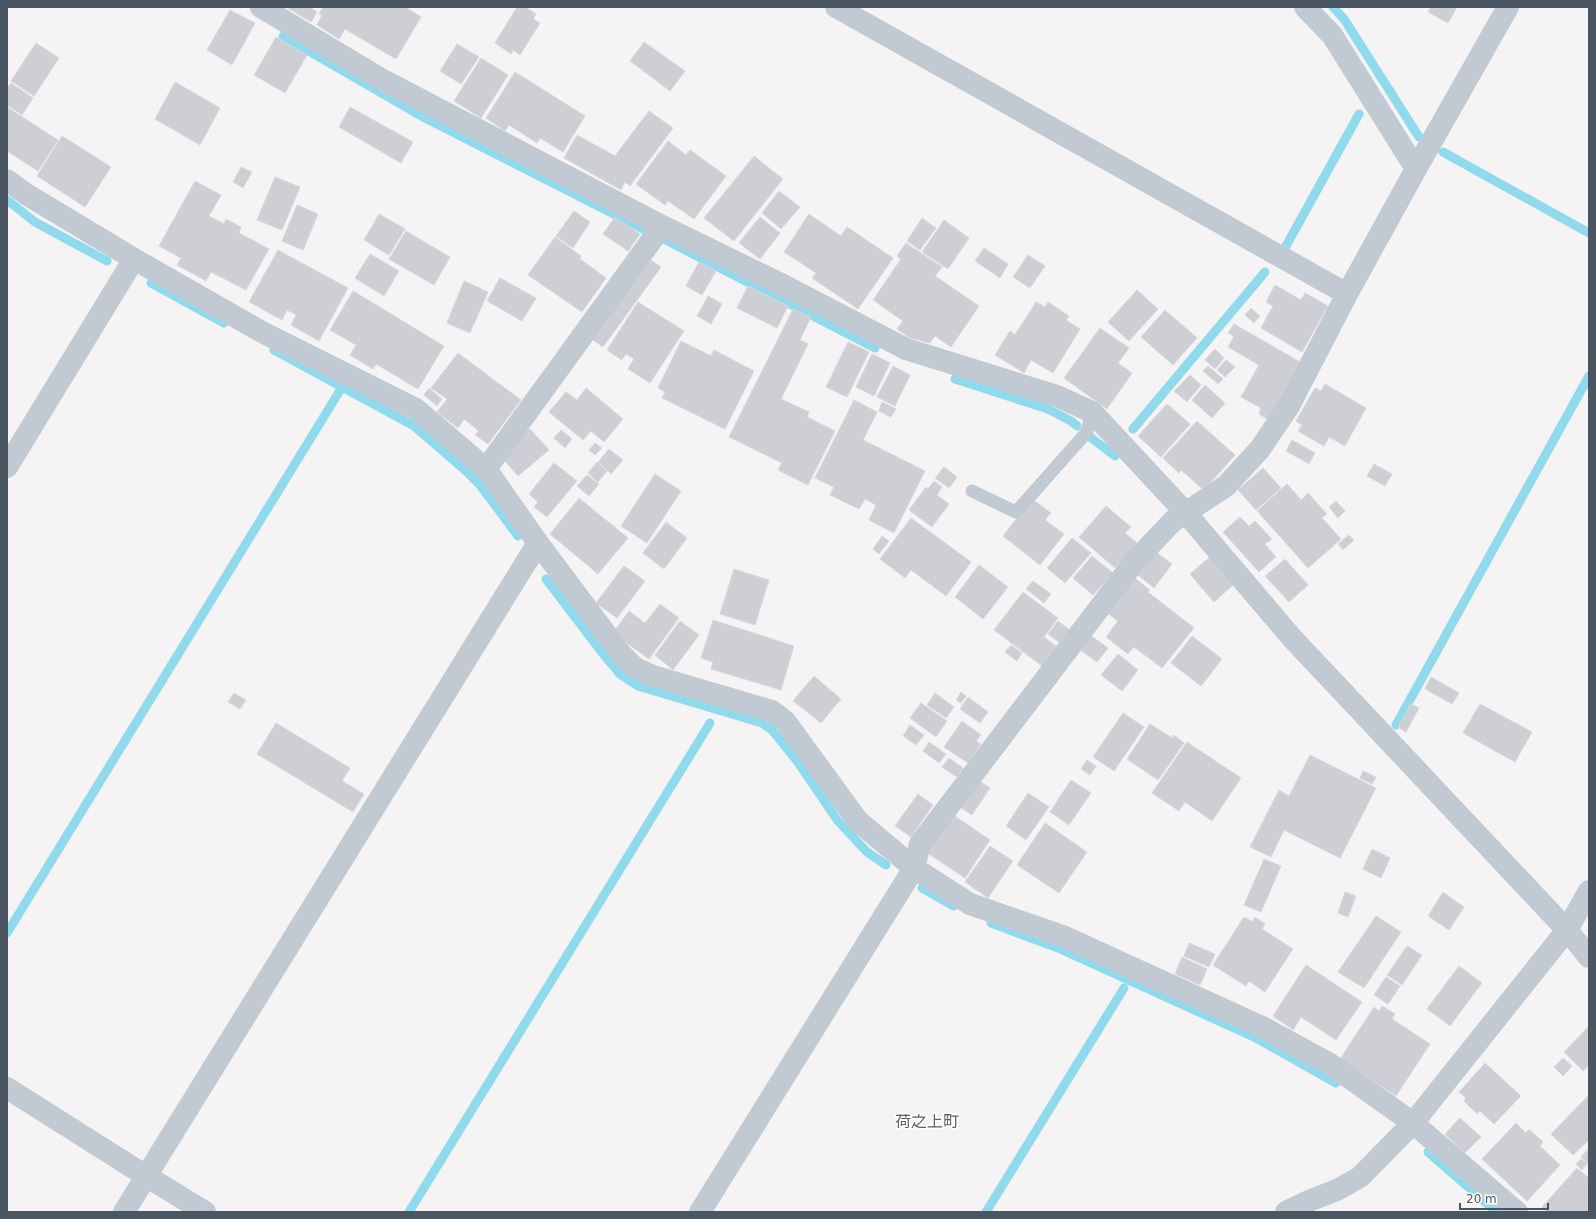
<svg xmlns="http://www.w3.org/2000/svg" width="1596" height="1219" font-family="'DejaVu Sans','Noto Sans JP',sans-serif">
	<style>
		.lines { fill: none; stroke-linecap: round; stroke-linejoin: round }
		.stream { stroke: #90daee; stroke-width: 9 }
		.building { fill: #cdcfd5; stroke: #d7d9de }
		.service { stroke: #c1cad2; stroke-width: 13 }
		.minor { stroke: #c1cad2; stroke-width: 22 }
		.tertiary { stroke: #c1cad2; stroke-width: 22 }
		.labels { text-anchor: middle; stroke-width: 3.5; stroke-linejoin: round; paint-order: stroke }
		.quarter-label { font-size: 16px; fill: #5f6368; stroke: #fff }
	</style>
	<rect width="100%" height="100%" fill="#f5f3f3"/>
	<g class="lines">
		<!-- stream -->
		<path class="stream" d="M1333 7 1344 19 1419 137
			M283 36 425 118 649 232
			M1443 152 1589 233
			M7 200 35 222 107 261
			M662 238 875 348
			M1286 246 1359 114
			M151 283 224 323
			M274 350 414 426 465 470 480 485 518 536
			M955 379 1048 409 1071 421 1077 426
			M1133 429 1265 272
			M1090 437 1115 456
			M546 579 604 655 621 675 638 686 762 723 772 730 797 761 838 821 867 852 886 865
			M1396 725 1589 376
			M922 888 954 906
			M991 923 1058 948 1256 1038 1336 1083
			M7 933 339 392
			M1428 1152 1497 1212
			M409 1212 710 723
			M986 1212 1124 988"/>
	</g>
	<!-- building -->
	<path class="building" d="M288 7H310L317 12 311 22 288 8Z
		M323 7H405L421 17 396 59 345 29 339 39 317 25 322 15 319 14Z
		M517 7H525L536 14 533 19 540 23 520 55 513 50 511 54 495 43Z
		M1431 7H1457L1448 23 1428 12Z
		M230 10 255 23 232 65 207 50Z
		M276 37 307 55 285 93 254 75Z
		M644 42 685 71 670 91 630 61Z
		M36 43 59 58 34 96 11 81Z
		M457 44 479 57 461 84 440 71Z
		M481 58 508 75 481 118 454 101Z
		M515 72 585 116 563 152 540 138 537 143 509 125 505 131 486 118Z
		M175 82 220 108 200 145 155 119Z
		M11 83 33 98 22 115 7 105V89Z
		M7 107 58 140 38 171 7 151Z
		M350 107 413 142 401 163 339 127Z
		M649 111 673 128 630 186 625 182 621 190 564 158 577 135 615 156Z
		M62 136 111 167 85 207 37 176Z
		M668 141 686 155 690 150 726 176 694 219 668 201 665 205 636 184Z
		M754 156 783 179 734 241 704 218Z
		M241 167 252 172 243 188 233 182Z
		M275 177 300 187 282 230 257 220Z
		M195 181 221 195 209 216 224 224 226 219 241 227 239 233 269 249 246 290 211 272 206 281 177 265 181 258 159 246Z
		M779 191 800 207 781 229 762 213Z
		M297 205 318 214 303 250 282 241Z
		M574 211 590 222 573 248 556 236Z
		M379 214 405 229 389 255 364 240Z
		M809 214 841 236 847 227 893 258 858 309 812 278 816 273 784 252Z
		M615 217 640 234 628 251 603 234Z
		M760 217 780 233 760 259 739 243Z
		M922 218 936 228 920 250 907 241Z
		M944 220 969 238 948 269 922 252Z
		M406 231 450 257 434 285 389 259Z
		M555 237 581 256 580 259 606 278 582 312 528 275Z
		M906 243 942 267 935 276 979 306 951 347 935 336 930 343 910 338 897 329 903 321 873 300 901 259 897 256Z
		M984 248 1008 264 1000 278 975 261Z
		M278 250 348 288 319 341 291 325 296 315 287 310 282 320 249 302Z
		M370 254 399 271 384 296 355 278Z
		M644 255 661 267 603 347 586 335Z
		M1028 255 1045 266 1030 288 1013 277Z
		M699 262 716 271 702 295 686 286Z
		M500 278 536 298 522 321 487 301Z
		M464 281 488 292 470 333 447 323Z
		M1275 285 1301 300 1305 293 1328 306 1302 352 1261 328 1273 306 1266 302Z
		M748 286 788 306 777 328 737 308Z
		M1137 290 1158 309 1129 341 1108 322Z
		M353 291 444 346 418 389 376 364 373 369 350 355 356 345 330 330Z
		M708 296 722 304 711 324 697 316Z
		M638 302 684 331 650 383 628 369 634 359 626 354 622 360 607 350Z
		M1036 302 1045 307 1048 302 1069 316 1066 320 1080 329 1053 373 1031 360 1024 373 995 355 1010 331 1015 335Z
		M1251 308 1260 316 1254 323 1245 315Z
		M793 309 811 317 800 340 808 344 781 399 809 412 807 417 835 431 808 485 778 470 782 463 729 437Z
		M1165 310 1197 338 1173 365 1141 337Z
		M1234 324 1302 363 1269 420 1259 414 1261 408 1241 397 1259 365 1228 347 1234 336 1228 333Z
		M1100 328 1129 348 1118 363 1132 373 1107 409 1064 378Z
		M681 341 711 356 714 350 754 371 725 429 662 398 665 392 658 388Z
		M848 342 869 352 847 397 826 387Z
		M1215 349 1224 358 1215 369 1205 360Z
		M458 353 521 400 488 444 475 435 479 431 464 419 458 428 437 412 447 399 431 388Z
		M872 354 890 363 874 396 856 387Z
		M1226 360 1235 367 1225 377 1217 370Z
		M893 366 910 375 895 406 877 397Z
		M1208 366 1223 379 1218 384 1203 371Z
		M1190 375 1201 385 1187 402 1174 391Z
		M1325 384 1366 408 1345 446 1329 437 1324 446 1298 431 1302 425 1296 421 1315 388 1321 391Z
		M1205 385 1225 403 1212 418 1192 400Z
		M429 388 442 399 437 406 424 395Z
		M586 388 623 419 604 442 591 431 583 440 549 412 566 392 577 400Z
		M854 400 877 412 863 440 925 471 894 533 869 520 876 505 865 499 859 509 830 495 834 487 815 478Z
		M882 402 896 409 891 417 879 411Z
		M1167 404 1190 424 1161 457 1138 436Z
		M1197 421 1235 455 1204 490 1181 470 1179 473 1163 458Z
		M530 429 549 450 518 476 500 455Z
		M561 430 572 439 565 448 554 438Z
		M1292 440 1315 453 1309 464 1286 451Z
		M595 443 602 448 595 455 589 450Z
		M609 449 623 460 611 474 598 462Z
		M597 462 607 471 598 482 588 473Z
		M554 463 577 481 547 517 534 507 538 502 529 494Z
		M1374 464 1392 474 1385 486 1367 476Z
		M944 467 957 477 949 488 935 478Z
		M1263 468 1281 488 1256 510 1238 490Z
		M655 474 681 491 647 543 621 526Z
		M587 475 599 484 589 496 577 486Z
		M934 481 942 487 937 495 949 504 932 527 909 510 926 487 928 489Z
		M1287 484 1301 500 1308 493 1327 514 1322 518 1341 539 1308 568 1257 511Z
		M579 498 628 538 598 574 550 534Z
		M1032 499 1051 513 1045 520 1064 534 1040 565 1003 536Z
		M1336 501 1345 511 1338 518 1329 507Z
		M1106 506 1131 527 1125 533 1137 543 1115 568 1079 537Z
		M1240 517 1249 526 1255 521 1272 539 1265 544 1276 557 1259 572 1223 532Z
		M911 518 971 562 946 596 911 570 905 578 880 559Z
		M666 522 687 538 664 569 643 553Z
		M1349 535 1354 540 1343 550 1338 544Z
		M882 536 889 541 879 554 873 549Z
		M1072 538 1091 553 1065 583 1047 568Z
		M1152 549 1172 564 1154 588 1134 572Z
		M1092 556 1113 573 1093 595 1073 578Z
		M1210 557 1233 585 1214 602 1190 574Z
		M1285 559 1308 585 1289 602 1265 576Z
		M979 565 1008 587 983 619 955 597Z
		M624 566 645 581 617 618 596 603Z
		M734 569 769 580 755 625 720 614Z
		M1132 576 1150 590 1148 592 1194 628 1162 668 1134 647 1128 654 1106 637 1118 621 1105 611Z
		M1033 581 1051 594 1044 603 1026 589Z
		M1023 592 1058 618 1044 637 1056 646 1042 666 994 630Z
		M660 604 679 618 649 659 613 633 629 611 645 623Z
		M713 620 794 646 781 690 711 669 713 662 701 658Z
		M680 621 699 635 673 670 655 655Z
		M1058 621 1071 631 1061 644 1048 634Z
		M1090 635 1108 648 1097 662 1079 649Z
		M1192 636 1222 659 1201 686 1171 663Z
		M1011 645 1022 653 1017 661 1005 652Z
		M1118 654 1138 670 1122 691 1101 675Z
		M814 676 841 699 821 723 793 701Z
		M1431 677 1459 693 1452 704 1425 689Z
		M961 692 966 696 961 703 956 700Z
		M234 693 246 700 240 709 228 702Z
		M935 693 954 707 946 718 927 705Z
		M968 697 988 712 980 723 960 709Z
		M921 703 947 721 936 737 910 718Z
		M1411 704 1419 708 1406 732 1398 727Z
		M1480 704 1532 732 1515 762 1463 733Z
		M1123 713 1144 727 1114 771 1093 757Z
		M962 721 981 735 976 741 981 744 968 763 944 747Z
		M276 723 350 768 342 781 364 794 353 812 257 754Z
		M1150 724 1172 738 1174 735 1184 743 1158 780 1127 759Z
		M910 725 924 735 916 745 903 736Z
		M929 742 946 754 939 763 923 751Z
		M1187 742 1241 778 1212 821 1185 802 1179 811 1152 793Z
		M1310 755 1376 788 1340 858 1284 830 1271 857 1250 847 1279 790 1289 796Z
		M949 758 963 768 957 777 942 767Z
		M1087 760 1096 766 1090 775 1081 769Z
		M1363 771 1376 777 1372 784 1360 778Z
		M976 779 990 788 972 815 958 806Z
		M1071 780 1091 793 1069 825 1050 812Z
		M1028 793 1049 807 1026 840 1006 826Z
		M918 794 933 805 911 837 895 826Z
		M952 814 990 840 965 878 926 852Z
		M1045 823 1087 852 1059 893 1017 865Z
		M990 846 1013 861 988 898 965 882Z
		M1372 849 1390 858 1381 878 1363 869Z
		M1264 859 1281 866 1261 912 1244 905Z
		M1345 892 1356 896 1348 917 1338 913Z
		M1443 892 1464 907 1449 930 1428 916Z
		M1376 916 1401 932 1364 988 1338 972Z
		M1244 917 1252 922 1255 917 1265 924 1262 929 1293 949 1265 992 1249 981 1246 986 1213 965Z
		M1189 943 1215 954 1209 967 1184 956Z
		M1407 946 1422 955 1402 985 1387 975Z
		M1182 957 1207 969 1200 985 1175 974Z
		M1306 965 1362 1002 1336 1040 1301 1017 1293 1030 1273 1016Z
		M1459 966 1482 983 1450 1026 1427 1009Z
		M1386 977 1400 986 1388 1004 1374 995Z
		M1382 1006 1395 1014 1392 1019 1430 1044 1396 1096 1340 1059 1374 1007 1379 1011Z
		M1589 1026V1065L1583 1071 1564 1052Z
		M1563 1058 1572 1066 1563 1076 1554 1067Z
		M1485 1063 1521 1096 1494 1124 1480 1111 1477 1114 1464 1101 1466 1098 1459 1092Z
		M1589 1095V1140L1573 1155 1551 1134Z
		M1460 1118 1481 1137 1465 1153 1445 1134Z
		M1516 1123 1526 1133 1529 1129 1543 1142 1540 1146 1560 1165 1527 1201 1482 1159Z
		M1589 1148V1165L1581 1157Z
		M1581 1159 1587 1164 1582 1170 1576 1164Z
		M1577 1168 1589 1178V1212H1548L1542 1207Z"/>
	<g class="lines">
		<!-- service -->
		<path class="service" d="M972 491 1016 512 1087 432 1092 412"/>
		<!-- minor -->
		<path class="minor" d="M261 7 381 79 662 226 783 285 906 349 1057 396 1092 412 1185 512 1292 638 1567 930 1589 957
			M836 7 1347 294
			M1305 7 1332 35 1416 169
			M7 180 26 194 134 259 262 332 416 409 486 469 538 543 621 654 635 668 653 676 772 711 785 721 858 821 914 868 970 904 1065 937 1262 1027 1330 1064 1413 1123 1517 1212
			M7 467 134 259
			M486 469 662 226
			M7 1088 146 1176
			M124 1212 538 543
			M700 1212 914 868 920 844 1135 561 1173 521 1226 486 1260 449 1289 406 1347 294 1416 169 1508 7
			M1286 1212 1311 1200 1337 1190 1360 1177 1413 1123 1567 930 1589 891"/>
		<!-- tertiary -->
		<path class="tertiary" d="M146 1176 205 1212"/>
	</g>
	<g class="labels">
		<!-- quarter labels -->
		<g class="quarter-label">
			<text x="927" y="1127">荷之上町</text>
		</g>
	</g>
	<!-- border -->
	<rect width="1596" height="1219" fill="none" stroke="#4a5661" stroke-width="16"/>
	<!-- scale -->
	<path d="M1460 1203v6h88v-6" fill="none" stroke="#4a5661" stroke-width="2"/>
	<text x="1466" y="1203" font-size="12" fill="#4a5661" stroke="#ffffff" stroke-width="3" paint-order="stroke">20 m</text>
</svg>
